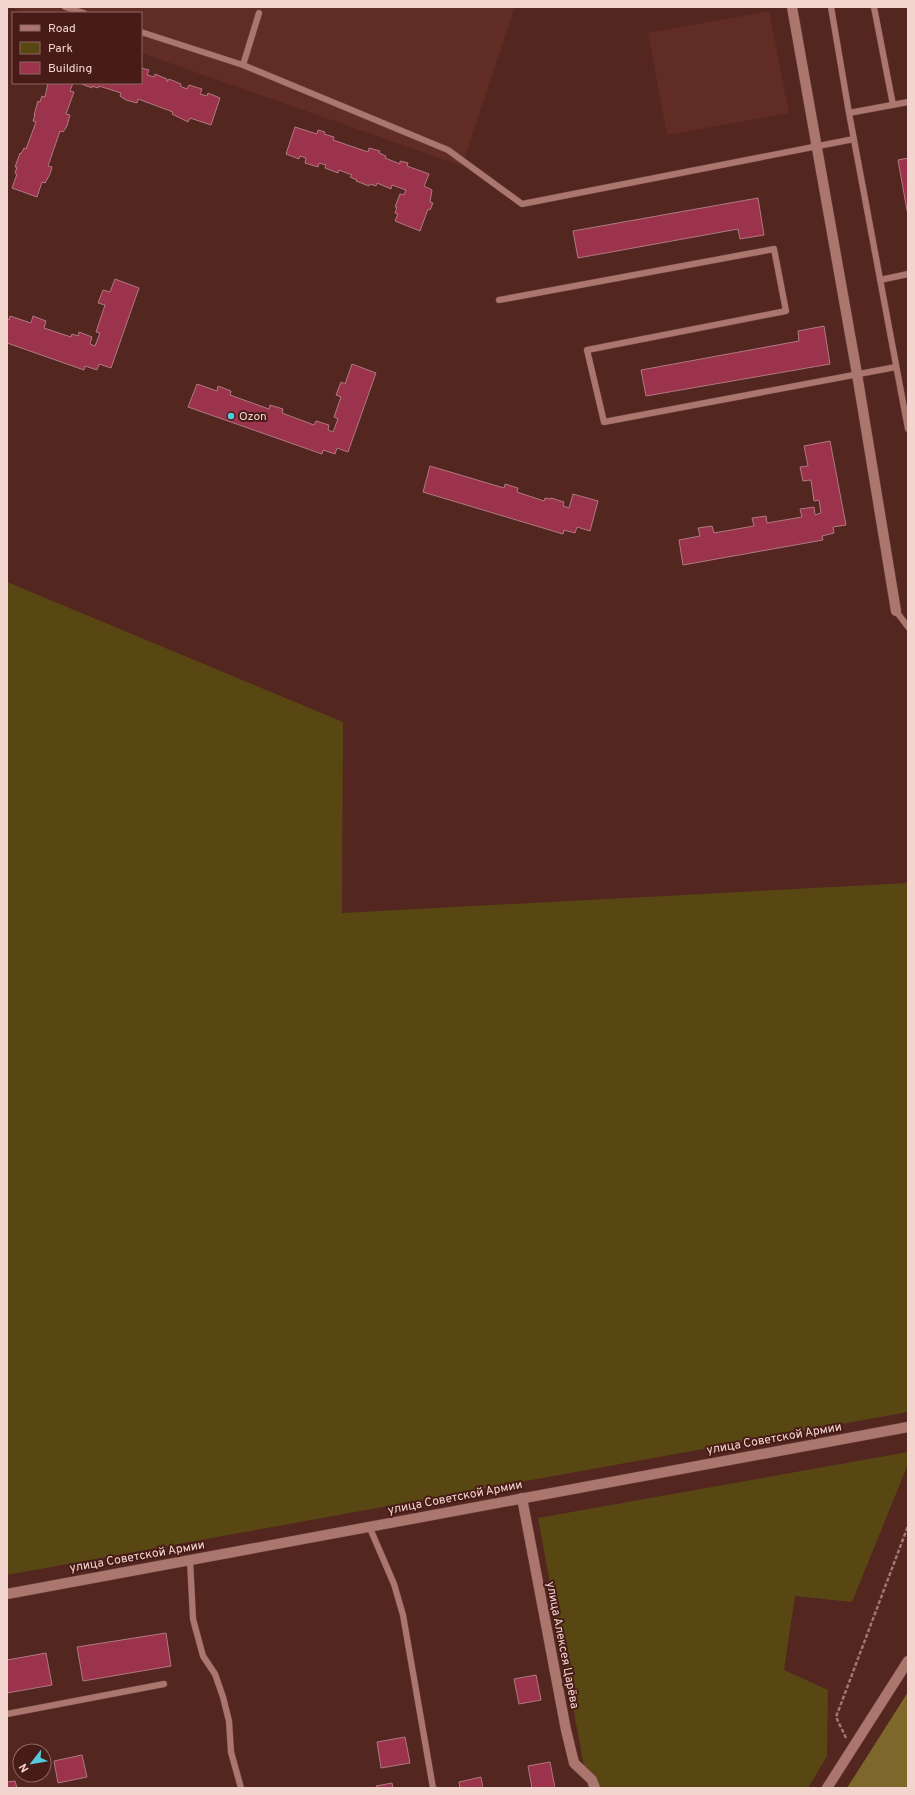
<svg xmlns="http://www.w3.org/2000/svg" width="915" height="1795" font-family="Overpass,sans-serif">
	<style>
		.built { fill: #612c24 }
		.green { fill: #594713 }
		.forest { fill: #7d672a }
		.building { fill: #9c334d; stroke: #af7981 }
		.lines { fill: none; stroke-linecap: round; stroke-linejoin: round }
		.lane-casing { stroke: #6c4540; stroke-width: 7 }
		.street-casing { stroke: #6c4540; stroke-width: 11 }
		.secondary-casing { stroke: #6c4540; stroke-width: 11 }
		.path { stroke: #9e7872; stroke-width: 2.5; stroke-dasharray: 4 2; stroke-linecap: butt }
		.lane { stroke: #ab766e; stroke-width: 6 }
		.street { stroke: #ab766e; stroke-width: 10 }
		.secondary { stroke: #ab766e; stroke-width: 10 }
		.poi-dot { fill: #54cadd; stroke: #481c16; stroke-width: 1.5 }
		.labels { text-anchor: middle; stroke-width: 4; stroke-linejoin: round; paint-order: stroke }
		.poi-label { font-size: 12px; fill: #f3d5d0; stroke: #481c16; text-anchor: start }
		.street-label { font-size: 12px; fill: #f3d5d0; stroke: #481c16 }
	</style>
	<rect width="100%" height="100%" fill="#532620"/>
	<!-- built -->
	<path class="built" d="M9 7H515L462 166 141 53V13H26Z
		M769 11 789 113 667 135 648 33Z"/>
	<!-- green -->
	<path class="green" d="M7 582 343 722 342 913 908 883V1412L7 1575Z
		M908 1452V1464L852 1602 795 1596 784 1670 828 1690 827 1756 808 1788H588L538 1518Z"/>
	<!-- forest -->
	<path class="forest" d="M908 1692V1788H847Z"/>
	<!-- building -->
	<path class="building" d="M141 68 149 70 147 75 154 77 155 74 167 79V82L169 79 181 84 180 86 187 89 189 85 202 89 200 94 207 96 208 93 220 98 211 125 190 118 188 122 172 114 173 112 138 99 137 103 126 100 120 96 121 93 99 86 98 88 92 86V88L79 83H141Z
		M48 83H73L70 91 74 92 66 114 70 115 67 126 63 132 60 131 48 166 52 167 50 174 45 183 42 182 37 197 12 188 17 174 15 173 17 167H15L20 153 21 154 24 148 26 149 36 122 33 121 35 115H34L38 101 40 102 42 96 45 97Z
		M295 127 317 134 318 130 325 132 324 134 334 137 333 140 368 152 369 148 380 151 379 153 386 156 385 158 400 164V161L408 163 407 166 429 174 424 186 432 190 430 202 433 203 430 210 428 209 420 231 395 221 398 214 395 213 397 207H395L400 194 404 195 406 190 392 185 391 189 377 183 376 186 370 184 369 186 356 181 357 180 350 177 352 175 339 170 338 173 325 168 326 165 319 163 318 167 305 163 306 158 300 156 299 159 286 154Z
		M908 158V216L898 160Z
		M758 198 764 235 740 239 738 229 578 258 573 231Z
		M115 279 139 288 111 368 99 364 97 370 85 366 84 370 7 343V319L9 320 10 316 31 323 33 316 46 321 44 328 71 337 72 334 78 336 79 332 92 337 90 344 95 346 100 333 96 332 105 305 98 303 103 290 110 292Z
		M824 326 830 364 646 396 641 370 799 341 798 331Z
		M352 364 376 373 348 452 337 448 335 454 323 450 322 454 188 407 197 384 217 391 218 386 231 391 230 395 269 409 270 405 283 409 282 413 314 425 316 421 329 425 328 430 333 432 338 419 334 417 341 397 336 395 341 382 345 384Z
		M830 441 846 525 833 527 834 533 822 536 823 540 683 565 679 540 700 536 698 528 712 526 714 533 754 526 752 518 766 516 767 523 802 517 800 509 814 507 815 515 821 513 819 500 814 501 811 480 803 481 800 467 808 466 804 446Z
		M430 466 504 488 505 484 518 488 517 492 544 501 545 498 551 499V498L564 502 563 506 569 508 573 494 598 501 590 531 577 527 575 533 564 530 563 534 423 492Z
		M166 1633 171 1666 83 1681 77 1647Z
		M46 1653 52 1685 7 1693V1660Z
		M536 1675 541 1700 519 1704 514 1679Z
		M405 1737 410 1763 381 1768 377 1742Z
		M82 1755 87 1777 58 1783 54 1761Z
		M550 1762 555 1788H532L528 1766Z
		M481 1777 483 1788H460L459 1782Z
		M15 1781 17 1788H7V1782Z
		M392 1783 393 1788H377L376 1786Z"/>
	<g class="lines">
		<!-- lane casing -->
		<g class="lane-casing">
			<path id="lane" d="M65 7 84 13
				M831 7 849 113 908 102
				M874 7 893 105
				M141 32 243 65 448 150 522 204 854 139
				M243 65 259 13
				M849 113 908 429
				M880 280 908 274
				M499 300 774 249 786 311 587 350 604 422 896 367
				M896 611 908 627
				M369 1526 394 1584 403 1615 433 1788
				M190 1560 193 1619 203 1656 215 1674 223 1697 229 1721 231 1752 241 1788
				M7 1714 164 1684"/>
		</g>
		<!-- street casing -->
		<g class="street-casing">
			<path id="street" d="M792 7 857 374 896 611
				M522 1498 566 1730 574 1763 592 1780 595 1788"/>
		</g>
		<!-- secondary casing -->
		<g class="secondary-casing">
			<path id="secondary" d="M7 1594 908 1427
				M827 1788 908 1661"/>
		</g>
		<!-- path -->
		<path class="path" d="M846 1738 836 1717 908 1526"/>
		<!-- lane -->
		<use href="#lane" class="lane"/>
		<!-- street -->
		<use href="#street" class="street"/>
		<!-- secondary -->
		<use href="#secondary" class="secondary"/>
	</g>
	<!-- markers -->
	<circle class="poi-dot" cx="231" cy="416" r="4"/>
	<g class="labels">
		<!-- poi labels -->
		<g class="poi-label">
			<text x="239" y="420">Ozon</text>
		</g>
		<!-- street labels -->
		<g class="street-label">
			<text transform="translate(774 1438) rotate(-10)" y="4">улица Советской Армии</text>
			<text transform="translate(455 1497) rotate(-11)" y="4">улица Советской Армии</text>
			<text transform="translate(137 1556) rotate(-10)" y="4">улица Советской Армии</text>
			<text transform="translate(563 1645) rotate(79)" y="4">улица Алексея Царёва</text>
		</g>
	</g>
	<!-- border -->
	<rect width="915" height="1795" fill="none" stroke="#f3d5d0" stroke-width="16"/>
	<!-- legend -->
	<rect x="12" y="12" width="130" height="72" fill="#481c16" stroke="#8c6660"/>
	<rect x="20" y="25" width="20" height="6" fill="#ab766e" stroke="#8c6660"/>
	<text x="48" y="32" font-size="12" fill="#f3d5d0">Road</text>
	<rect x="20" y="42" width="20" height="12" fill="#594713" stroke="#8c6660"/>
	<text x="48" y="52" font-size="12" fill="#f3d5d0">Park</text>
	<rect x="20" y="62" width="20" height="12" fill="#9c334d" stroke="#8c6660"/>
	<text x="48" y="72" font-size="12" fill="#f3d5d0">Building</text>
	<!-- north arrow -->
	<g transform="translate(32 1763) rotate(239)"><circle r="19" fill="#481c16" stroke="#8c6660"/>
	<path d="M0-3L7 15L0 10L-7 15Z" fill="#54cadd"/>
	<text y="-6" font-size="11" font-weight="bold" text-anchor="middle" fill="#f3d5d0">N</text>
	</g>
</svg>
